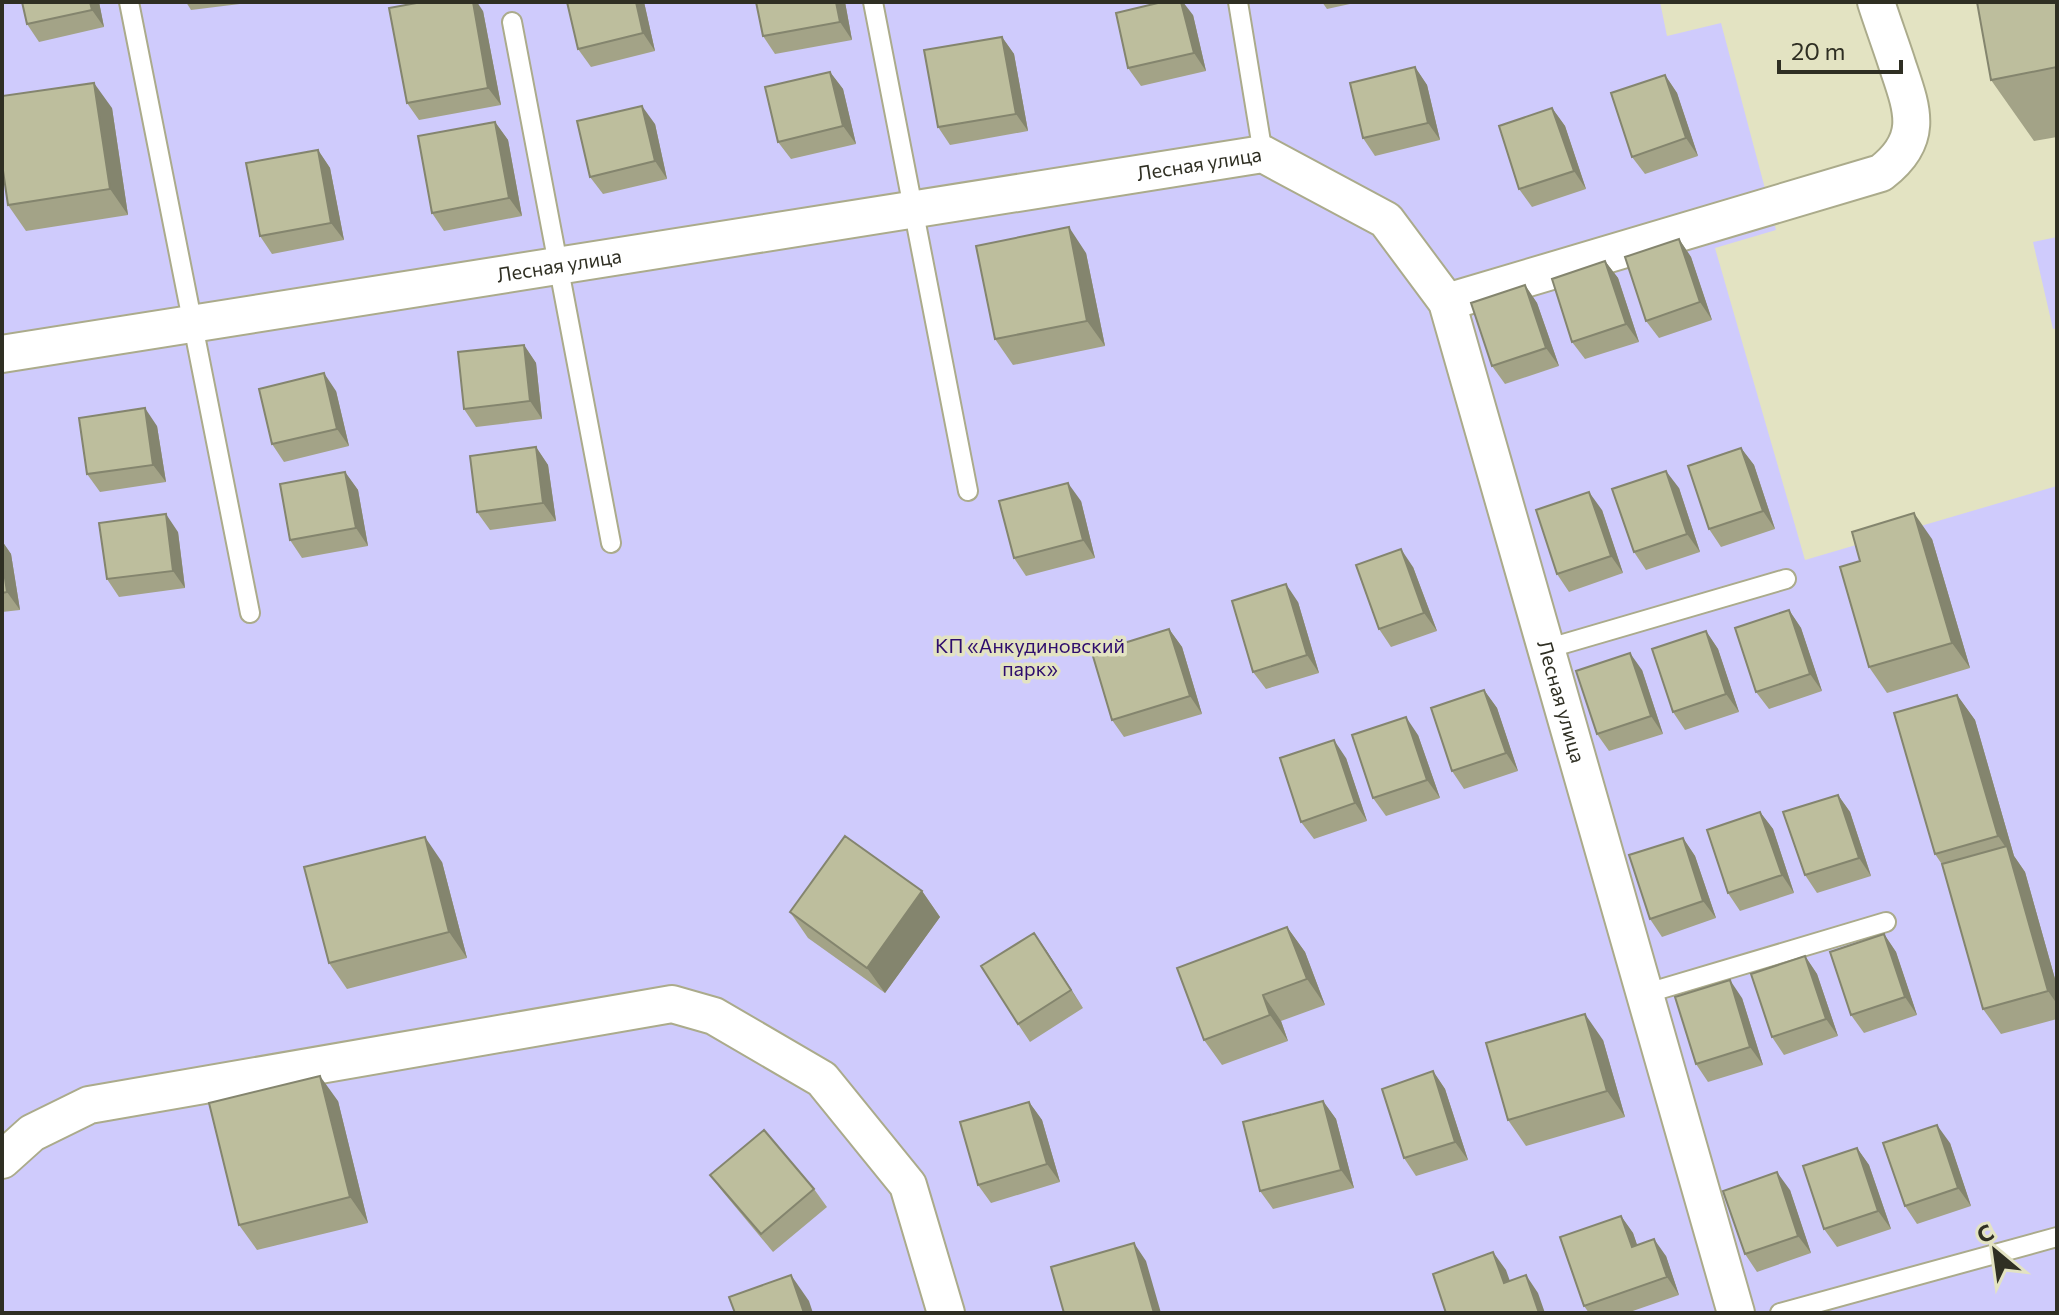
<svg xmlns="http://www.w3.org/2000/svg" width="2059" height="1315" font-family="Commissioner,sans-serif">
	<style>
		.green { fill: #cfcbfc }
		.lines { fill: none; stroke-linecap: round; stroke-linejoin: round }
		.lane-casing { stroke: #abab8b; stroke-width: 22 }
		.street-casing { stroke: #abab8b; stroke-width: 40 }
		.lane { stroke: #fff; stroke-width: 18 }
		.street { stroke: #fff; stroke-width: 36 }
		.wall { fill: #a3a387 }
		.shaded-wall { fill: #84856e }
		.building { fill: #bdbe9d; stroke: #84856e; stroke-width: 2 }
		.labels { text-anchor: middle; stroke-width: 7; stroke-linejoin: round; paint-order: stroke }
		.street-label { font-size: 20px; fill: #2f2f23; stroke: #e3e3c2 }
		.park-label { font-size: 20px; fill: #2e0d6d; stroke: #e3e3c2 }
	</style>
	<rect width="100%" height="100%" fill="#e3e3c2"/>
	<!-- green -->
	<path class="green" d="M2 2H1660L1667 36 1721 23 1776 230 1715 248 1805 560 2057 486V1313H2Z
		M2057 237V328L2053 329 2033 242Z"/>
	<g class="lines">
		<!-- lane casing -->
		<g class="lane-casing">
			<path id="lane" d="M129 2 250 613
				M873 2 968 491
				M1238 2 1263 154
				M512 22 611 543
				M1546 649 1786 579
				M1644 994 1886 922
				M1780 1313 2057 1237"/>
		</g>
		<!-- street casing -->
		<g class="street-casing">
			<g id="street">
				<path d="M1447 302 1881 173C1924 140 1913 111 1898 67 1891 45 1883 24 1876 2"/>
				<path id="s1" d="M2 354 1263 154 1386 220 1447 302 1736 1313"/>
				<path d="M2 1160 32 1133 89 1105 672 1004 714 1016 822 1079 908 1185 946 1313"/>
			</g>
		</g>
		<!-- lane -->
		<use href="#lane" class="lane"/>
		<!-- street -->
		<use href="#street" class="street"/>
	</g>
	<!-- wall -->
	<path class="wall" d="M22 2H99L104 27 39 42 27 24Z
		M186 2H257L191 10Z
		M567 2H644L655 51 591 67 578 49Z
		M756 2H845L852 40 775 54 763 36Z
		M1322 2H1359L1327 9Z
		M2057 2V137L2034 141 1991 80Z
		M483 11 501 105 419 120 407 103Z
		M1193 15 1206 71 1141 86 1128 68Z
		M1002 37 1014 54 1028 131 950 145 938 127Z
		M1415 67 1427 85 1440 140 1375 156 1363 138Z
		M830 72 843 89 856 144 791 159 778 142Z
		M1665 75 1677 93 1698 156 1645 174 1632 157Z
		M112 108 128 215 26 231 8 205Z
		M1552 108 1565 126 1586 189 1532 207 1519 189Z
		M495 122 508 140 522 216 444 231 432 213Z
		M655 124 667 179 603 194 590 177Z
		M318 150 330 168 344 240 272 254 260 236Z
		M1679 239 1691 257 1712 320 1659 338 1646 321Z
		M1086 253 1105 346 1013 365 995 339Z
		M1605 261 1618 278 1639 342 1585 359 1572 342Z
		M1525 285 1537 303 1559 366 1505 384 1492 366Z
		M524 345 536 363 542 419 476 427 464 409Z
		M336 391 349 446 284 462 272 444Z
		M157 426 166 482 100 492 87 474Z
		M536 447 548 465 556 521 490 530 477 512Z
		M1741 448 1754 465 1775 529 1721 547 1709 529Z
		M345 472 358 490 368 546 302 558 290 540Z
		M1679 488 1700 552 1646 570 1634 552Z
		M1081 501 1095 558 1026 576 1014 558Z
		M1602 510 1623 573 1569 592 1557 574Z
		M178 532 185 588 119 597 107 579Z
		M1932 539 1970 668 1887 693 1869 667 1860 561Z
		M2 541 11 554 20 610 2 612Z
		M1413 567 1437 631 1391 647 1379 629Z
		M1298 602 1319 673 1266 689 1253 672Z
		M1789 610 1801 628 1822 691 1769 709 1756 692Z
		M1169 629 1182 647 1202 714 1124 737 1112 720Z
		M1706 631 1718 649 1739 712 1685 730 1673 712Z
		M1642 670 1663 734 1609 751 1597 734Z
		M1484 690 1497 708 1518 771 1464 789 1452 771Z
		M1957 695 1975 720 2014 856 2025 872 2057 986V1019L2001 1034 1983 1009 1943 866 1935 854Z
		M1418 735 1440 798 1386 816 1373 798Z
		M1346 758 1367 821 1314 839 1301 822Z
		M1838 795 1850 812 1871 876 1817 893 1805 875Z
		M1760 812 1773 829 1794 893 1740 911 1728 893Z
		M1683 838 1695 856 1716 918 1662 937 1650 919Z
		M442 862 467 958 347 989 329 963Z
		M922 891 940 917 885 993 808 938 790 912Z
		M1287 927 1305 952 1325 1005 1281 1021 1288 1041 1222 1065 1204 1040Z
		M1884 934 1896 952 1917 1015 1864 1033 1851 1015Z
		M1046 950 1083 1008 1030 1042 1018 1024Z
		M1805 956 1817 974 1838 1036 1784 1055 1772 1037Z
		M1742 998 1763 1065 1708 1082 1696 1064Z
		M1603 1040 1625 1117 1526 1146 1508 1120Z
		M1433 1071 1445 1089 1468 1160 1416 1176 1404 1158Z
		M338 1101 368 1223 257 1250 239 1225Z
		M1323 1101 1336 1119 1354 1188 1273 1209 1260 1191Z
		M1029 1102 1042 1120 1060 1182 991 1203 978 1185Z
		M1950 1143 1971 1206 1917 1224 1905 1206Z
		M1857 1148 1869 1165 1891 1229 1837 1247 1824 1229Z
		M710 1175 814 1189 827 1207 773 1252 723 1192Z
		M1790 1190 1811 1253 1757 1272 1745 1254Z
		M1621 1216 1633 1233 1637 1245 1666 1256 1679 1295 1627 1313H1589L1584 1306Z"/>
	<!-- shaded-wall -->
	<path class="shaded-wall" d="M90 2H99L104 27 92 10Z
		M473 2H477L483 11 501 105 488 88Z
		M636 2H644L655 51 643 33Z
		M836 2H845L852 40 840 22Z
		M1181 2H1183L1193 15 1206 71 1194 53Z
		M1002 37 1014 54 1028 131 1016 114Z
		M1415 67 1427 85 1440 140 1428 123Z
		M830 72 843 89 856 144 843 126Z
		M1665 75 1677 93 1698 156 1686 138Z
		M94 83 112 108 128 215 110 189Z
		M642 106 655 124 667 179 655 161Z
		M1552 108 1565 126 1586 189 1574 171Z
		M495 122 508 140 522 216 509 198Z
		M318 150 330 168 344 240 331 223Z
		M1069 227 1086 253 1105 346 1087 321Z
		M1679 239 1691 257 1712 320 1700 302Z
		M1605 261 1618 278 1639 342 1626 324Z
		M1525 285 1537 303 1559 366 1546 348Z
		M524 345 536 363 542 419 530 401Z
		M324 373 336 391 349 446 337 429Z
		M145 408 157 426 166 482 153 465Z
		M536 447 548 465 556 521 543 503Z
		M1741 448 1754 465 1775 529 1763 511Z
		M1666 471 1679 488 1700 552 1687 534Z
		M345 472 358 490 368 546 356 528Z
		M1068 483 1081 501 1095 558 1083 540Z
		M1589 492 1602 510 1623 573 1611 556Z
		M1914 513 1932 539 1970 668 1952 643Z
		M166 514 178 532 185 588 173 571Z
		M2 541 11 554 20 610 7 592 2 557Z
		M1401 549 1413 567 1437 631 1424 613Z
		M1286 584 1298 602 1319 673 1307 655Z
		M1789 610 1801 628 1822 691 1810 674Z
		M1169 629 1182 647 1202 714 1190 696Z
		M1706 631 1718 649 1739 712 1726 694Z
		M1630 653 1642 670 1663 734 1651 716Z
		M1484 690 1497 708 1518 771 1506 753Z
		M1957 695 1975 720 2014 856 2025 872 2057 986V1004L2048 991 2009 852 1998 836Z
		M1406 717 1418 735 1440 798 1427 780Z
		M1334 740 1346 758 1367 821 1355 803Z
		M1838 795 1850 812 1871 876 1859 858Z
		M1760 812 1773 829 1794 893 1782 875Z
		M425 837 442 862 467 958 449 932Z
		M1683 838 1695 856 1716 918 1703 901Z
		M922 891 940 917 885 993 867 968Z
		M1287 927 1305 952 1325 1005 1307 979Z
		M1034 933 1046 950 1083 1008 1071 990Z
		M1884 934 1896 952 1917 1015 1905 997Z
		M1805 956 1817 974 1838 1036 1826 1019Z
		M1730 980 1742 998 1763 1065 1750 1047Z
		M1263 995 1281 1021 1288 1041 1270 1015Z
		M1585 1014 1603 1040 1625 1117 1607 1091Z
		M1433 1071 1445 1089 1468 1160 1455 1142Z
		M320 1076 338 1101 368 1223 350 1197Z
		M1323 1101 1336 1119 1354 1188 1341 1170Z
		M1029 1102 1042 1120 1060 1182 1047 1164Z
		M1937 1125 1950 1143 1971 1206 1958 1188Z
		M1857 1148 1869 1165 1891 1229 1878 1211Z
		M1777 1172 1790 1190 1811 1253 1798 1236Z
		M1621 1216 1633 1233 1644 1265 1632 1247Z
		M1654 1239 1666 1256 1679 1295 1667 1277Z
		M1134 1243 1146 1261 1161 1313H1154Z
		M1493 1252 1506 1270 1517 1301 1504 1283Z
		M791 1275 809 1301 813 1313H804Z
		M1526 1275 1538 1293 1545 1313H1539Z"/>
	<!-- building -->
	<path class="building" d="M22 2H90L92 10 27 24Z
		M422 2H473L488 88 407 103 389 8Z
		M567 2H636L643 33 578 49Z
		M756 2H836L840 22 763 36Z
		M1162 2H1181L1194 53 1128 68 1116 13Z
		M1977 2H2057V67L1991 80Z
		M1002 37 1016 114 938 127 924 50Z
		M1415 67 1428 123 1363 138 1350 83Z
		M830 72 843 126 778 142 765 87Z
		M1665 75 1686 138 1632 157 1611 93Z
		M94 83 110 189 8 205 2 164V96Z
		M642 106 655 161 590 177 577 121Z
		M1552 108 1574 171 1519 189 1499 126Z
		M495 122 509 198 432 213 418 136Z
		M318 150 331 223 260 236 246 163Z
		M1069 227 1087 321 995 339 976 246Z
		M1679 239 1700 302 1646 321 1625 257Z
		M1605 261 1626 324 1572 342 1552 279Z
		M1525 285 1546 348 1492 366 1471 303Z
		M524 345 530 401 464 409 458 352Z
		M324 373 337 429 272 444 259 389Z
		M145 408 153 465 87 474 79 418Z
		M536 447 543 503 477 512 470 456Z
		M1741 448 1763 511 1709 529 1688 466Z
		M1666 471 1687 534 1634 552 1612 489Z
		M345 472 356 528 290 540 280 484Z
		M1068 483 1083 540 1014 558 999 501Z
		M1589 492 1611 556 1557 574 1536 510Z
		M1914 513 1952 643 1869 667 1840 567 1860 561 1852 532Z
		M166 514 173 571 107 579 99 523Z
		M1401 549 1424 613 1379 629 1356 565Z
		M2 557 7 592 2 593Z
		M1286 584 1307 655 1253 672 1232 601Z
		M1789 610 1810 674 1756 692 1735 628Z
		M1169 629 1190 696 1112 720 1092 653Z
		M1706 631 1726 694 1673 712 1652 649Z
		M1630 653 1651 716 1597 734 1576 671Z
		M1484 690 1506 753 1452 771 1431 708Z
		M1957 695 1998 836 1935 854 1894 713Z
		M1406 717 1427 780 1373 798 1352 735Z
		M1334 740 1355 803 1301 822 1280 758Z
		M1838 795 1859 858 1805 875 1783 812Z
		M1760 812 1782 875 1728 893 1707 830Z
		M845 836 922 891 867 968 790 912Z
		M425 837 449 932 329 963 304 867Z
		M1683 838 1703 901 1650 919 1629 855Z
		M2007 846 2048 991 1983 1009 1942 864Z
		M1287 927 1307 979 1263 995 1270 1015 1204 1040 1177 968Z
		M1034 933 1071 990 1018 1024 981 966Z
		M1884 934 1905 997 1851 1015 1830 952Z
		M1805 956 1826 1019 1772 1037 1751 974Z
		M1730 980 1750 1047 1696 1064 1675 997Z
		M1585 1014 1607 1091 1508 1120 1486 1043Z
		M1433 1071 1455 1142 1404 1158 1382 1089Z
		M320 1076 350 1197 239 1225 209 1103Z
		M1323 1101 1341 1170 1260 1191 1243 1122Z
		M1029 1102 1047 1164 978 1185 960 1122Z
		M1937 1125 1958 1188 1905 1206 1883 1143Z
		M764 1130 814 1189 761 1234 710 1175Z
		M1857 1148 1878 1211 1824 1229 1803 1166Z
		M1777 1172 1798 1236 1745 1254 1723 1191Z
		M1621 1216 1632 1247 1654 1239 1667 1277 1584 1306 1560 1237Z
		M1134 1243 1154 1313H1064L1051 1267Z
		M1493 1252 1504 1283 1526 1275 1539 1313H1446L1433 1274Z
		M791 1275 804 1313H735L729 1297Z"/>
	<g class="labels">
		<!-- street labels -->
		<g class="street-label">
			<text dy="7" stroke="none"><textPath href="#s1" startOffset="1212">Лесная улица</textPath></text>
			<text dy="7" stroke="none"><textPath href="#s1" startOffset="564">Лесная улица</textPath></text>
			<text dy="7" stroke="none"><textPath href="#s1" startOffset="1934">Лесная улица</textPath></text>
		</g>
		<!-- park labels -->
		<g class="park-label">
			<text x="1030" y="653">КП «Анкудиновский<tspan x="1030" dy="23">парк»</tspan></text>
		</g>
	</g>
	<!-- border -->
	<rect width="2059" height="1315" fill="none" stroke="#2f2f23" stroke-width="8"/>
	<!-- north arrow -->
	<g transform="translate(1995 1251) rotate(331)" stroke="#e3e3c2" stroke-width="6" paint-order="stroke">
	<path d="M0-6L14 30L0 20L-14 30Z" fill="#2f2f23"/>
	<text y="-12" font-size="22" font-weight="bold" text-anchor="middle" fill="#2f2f23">С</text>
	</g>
	<!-- scale -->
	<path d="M1779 60v12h122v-12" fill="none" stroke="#2f2f23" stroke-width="4"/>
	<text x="1791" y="60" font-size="24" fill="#2f2f23" stroke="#e3e3c2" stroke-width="6" paint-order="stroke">20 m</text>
</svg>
